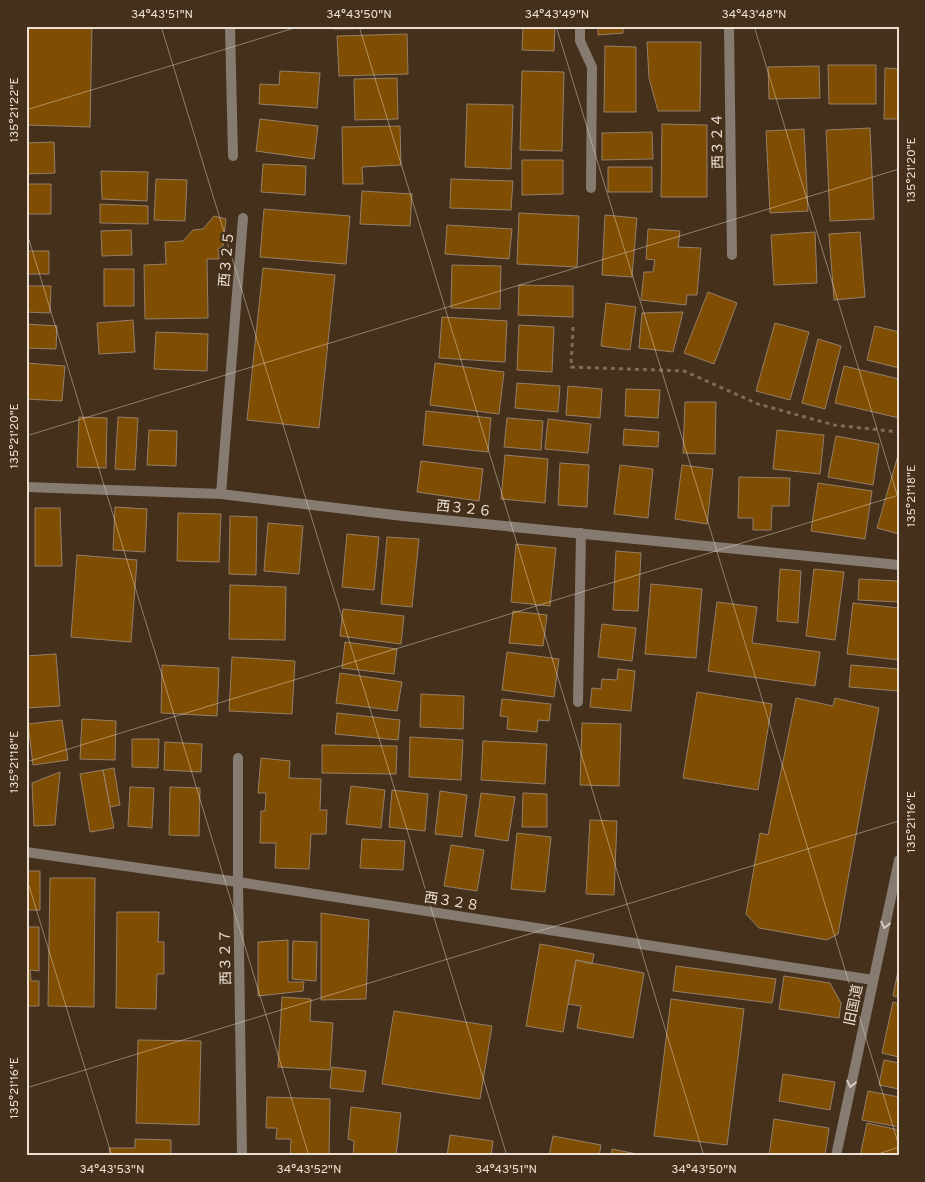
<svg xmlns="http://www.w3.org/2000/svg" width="925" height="1182" font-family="Overpass,'Noto Sans JP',sans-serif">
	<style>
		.building { fill: #804e02; stroke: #957f67 }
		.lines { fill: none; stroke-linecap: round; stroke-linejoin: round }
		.path { stroke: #7e6c5a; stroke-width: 3; stroke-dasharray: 4 4; stroke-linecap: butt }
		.lane { stroke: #857b70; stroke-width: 10 }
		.street { stroke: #857b70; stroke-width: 10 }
		.oneway { stroke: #d7ccbf }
		.ticks { fill: none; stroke: #ece0d3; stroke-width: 1; stroke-opacity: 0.45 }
		.labels { text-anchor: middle; stroke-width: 5; stroke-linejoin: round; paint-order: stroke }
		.street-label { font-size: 14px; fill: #ece0d3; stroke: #44301b }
		.neatline { fill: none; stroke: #ece0d3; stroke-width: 2 }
		.ticks-label { font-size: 12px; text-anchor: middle; fill: #ece0d3 }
	</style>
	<rect width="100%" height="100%" fill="#44301b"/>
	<!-- building -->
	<path class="building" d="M26 26H92L90 127 26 125Z
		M334 26H397V28L334 29Z
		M523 26H555L554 51 522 50Z
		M598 26H623V33L598 35Z
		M407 34 408 74 339 76 337 36Z
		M647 42H701L700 111H658L649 78Z
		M605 46 636 47V112H604Z
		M828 65H876V104H829Z
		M819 66 820 98 769 99 768 67Z
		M885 68 899 69V119H884Z
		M280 71 320 73 317 108 259 104 260 84 279 85Z
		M522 71 564 72 562 151 520 150Z
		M397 78 398 119 355 120 354 79Z
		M467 104 513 105 511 169 465 167Z
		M260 119 318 126 314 159 256 151Z
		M662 124 707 125V197H661Z
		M400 126 401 165 362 167 363 184H343L342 127Z
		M870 128 874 219 830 221 826 130Z
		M804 129 808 211 770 213 766 131Z
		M652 132 653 159 602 160V133Z
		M54 142 55 173 26 174V143Z
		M522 160H563V194L522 195Z
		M263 164 306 166 305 195 261 192Z
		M608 167H652V192H608Z
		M101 171 148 172 147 201 102 199Z
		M156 179 187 180 185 221 154 220Z
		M451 179 513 181 511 210 450 208Z
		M26 184H51V214H26Z
		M362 191 412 194 410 226 360 224Z
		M100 204 148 206V224L100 223Z
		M264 209 350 216 346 264 260 257Z
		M519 213 579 216 577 267 517 264Z
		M605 215 637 218 632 277 602 275Z
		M214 216 226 219 223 246 218 249 219 259H207L208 318 145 319 144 265 166 264 165 242 183 241 193 230 203 229Z
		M447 225 512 229 509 259 445 254Z
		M648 229 680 231 678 247 701 248 697 295H687L686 305 641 300 644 272H653L655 260 646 259Z
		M131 230 132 255 102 256 101 231Z
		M815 232 817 283 774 285 771 235Z
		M860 232 865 297 834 300 829 234Z
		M26 251H49V274H26Z
		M452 265 501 266 500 309 451 308Z
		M263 268 335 275 319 428 247 420Z
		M104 269H134V306H104Z
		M519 285 573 286V317L518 315Z
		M26 286H51L50 313 26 312Z
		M708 292 737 303 714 364 684 353Z
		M606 303 636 307 630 350 601 346Z
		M683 312 673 352 639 348 642 313Z
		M442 317 507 321 505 362 439 358Z
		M133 320 135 352 99 354 97 323Z
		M775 323 809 332 790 400 756 391Z
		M26 324 57 326 56 349 26 348Z
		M519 325 554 327 552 372 517 370Z
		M875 326 899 332V368L867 360Z
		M156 332 208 334 207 371 154 369Z
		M818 339 841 346 825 409 802 403Z
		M26 363 65 366 62 401 26 399Z
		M435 363 504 372 499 414 430 405Z
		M844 366 899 379V418L835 403Z
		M517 383 560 386 558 412 515 408Z
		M568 386 602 389 600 418 566 415Z
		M626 389 660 390 658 418 625 416Z
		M685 402H716L715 454 683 453Z
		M426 411 491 418 488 452 423 445Z
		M79 417 107 418 106 468 77 467Z
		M118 417 138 418 135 470 115 469Z
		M507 418 543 421 541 450 504 447Z
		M548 419 591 424 588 453 545 449Z
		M624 429 659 432 658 447 623 445Z
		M149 430 177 431 176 466 147 465Z
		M777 430 824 435 820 474 773 469Z
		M836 436 879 444 873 485 828 477Z
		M899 452V534L877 528Z
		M505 455 548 459 545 503 501 499Z
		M421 461 483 469 479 501 417 492Z
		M560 463 589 465 587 507 558 505Z
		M620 465 653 469 648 518 614 514Z
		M682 465 713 469 707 524 675 519Z
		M739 477 790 478 789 506H772L771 530H753V518H738Z
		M818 483 872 491 865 539 811 531Z
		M115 507 147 509 145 552 113 550Z
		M35 508H60L62 566H35Z
		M178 513 221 514 219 562 177 561Z
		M230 516 257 517 256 575 229 574Z
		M268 523 303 526 299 574 264 571Z
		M347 534 379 537 374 590 342 587Z
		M387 537 419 539 412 607 381 604Z
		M516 544 556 548 550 606 511 602Z
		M616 551 641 553 638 611 613 610Z
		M77 555 137 560 131 642 71 637Z
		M780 569 801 571 798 623 777 621Z
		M814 569 844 572 835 640 806 636Z
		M859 579 899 581V602L858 600Z
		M651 584 702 589 696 658 645 654Z
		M230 585 286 587 285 640 229 639Z
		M717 602 757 607 752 643 820 652 815 686 708 671Z
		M853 603 899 608V660L847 654Z
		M343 609 404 616 401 644 340 636Z
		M513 611 547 615 543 646 509 643Z
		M602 624 636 628 632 661 598 657Z
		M345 642 397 649 394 674 342 668Z
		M507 652 559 659 554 697 502 690Z
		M56 654 60 706 26 708V656Z
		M232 657 295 661 292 714 229 711Z
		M162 665 219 668 217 716 161 713Z
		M851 665 899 669V691L849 687Z
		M618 669 635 671 631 711 590 707 592 688 601 689 602 679 617 680Z
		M340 673 402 682 397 711 336 703Z
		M697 692 772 704 758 790 683 778Z
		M421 694 464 696 463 729 420 727Z
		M796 698 833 706 835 698 879 708 838 934 827 940 759 928 746 914 760 833 768 835Z
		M502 699 551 704 549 721 538 720 537 732 507 729 508 717 500 716Z
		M337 713 400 720 398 740 335 734Z
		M82 719 116 721 115 760 80 759Z
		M62 720 68 760 33 765 28 724Z
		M582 723 621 724 619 786 580 785Z
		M410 737 463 740 461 780 409 777Z
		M132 739H159L158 768 132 767Z
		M483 741 547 744 545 784 481 780Z
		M165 742 202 744 201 772 164 770Z
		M322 745 397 746 396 774 322 773Z
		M261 758 290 761 289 778 321 779 320 810H327L326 834H311L309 869 275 868 276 843H260L261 811H265L266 793H258Z
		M114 768 120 805 110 807 103 770Z
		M103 770 114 828 90 832 80 774Z
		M60 772 55 825 34 826 32 783Z
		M351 786 385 790 381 828 346 824Z
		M130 787 154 788 152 828 128 826Z
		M170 787 200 788 199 836 169 835Z
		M392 790 428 794 425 831 389 827Z
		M440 791 467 795 462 837 435 834Z
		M481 793 515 797 508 841 475 836Z
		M523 793 547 794V827H522Z
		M590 820 617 821 614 895 586 894Z
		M517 833 551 837 545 892 511 889Z
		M362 839 405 841 403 870 360 868Z
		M451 845 484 850 477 891 444 886Z
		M26 871H40V910H27V927H39V971L30 970 31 981H39V1006H26Z
		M50 878H95L94 1007 48 1006Z
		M117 912H159L158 942H164V974H157L156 1009 116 1008Z
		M321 913 369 920 366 999 321 1000Z
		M288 940V982H304L303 991 258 996V942Z
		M293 941 317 942 316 981 292 979Z
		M540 944 594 954 592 964 576 960 563 1032 526 1026Z
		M576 960 644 973 633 1038 577 1028 581 1006 568 1004Z
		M676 966 776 979 772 1003 673 991Z
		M899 966V997L893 996Z
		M784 976 830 983 841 1003 839 1018 779 1009Z
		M282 997 311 999 310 1021 333 1023 330 1070 278 1067Z
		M671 999 744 1009 727 1145 654 1136Z
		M893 1002 899 1004V1057L882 1053Z
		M394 1011 492 1026 480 1099 382 1084Z
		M138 1040 201 1041 199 1125 136 1123Z
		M884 1060 899 1063V1089L879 1085Z
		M332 1067 366 1071 363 1092 330 1088Z
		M783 1074 835 1082 830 1110 779 1101Z
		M868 1091 899 1097V1127L862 1120Z
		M267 1097 330 1099 329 1156H290L291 1139H276L277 1128H266Z
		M351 1107 401 1113 396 1156H353L354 1141 348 1139Z
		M774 1119 829 1128 825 1156H769Z
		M867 1123 899 1130V1148L897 1156H860Z
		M450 1135 493 1141 491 1156H447Z
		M553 1136 601 1145 599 1156H549Z
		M135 1139 171 1140V1156H110L109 1148H135Z
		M612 1149 647 1156H611Z"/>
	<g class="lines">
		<!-- path -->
		<path class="path" d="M573 327 571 367 684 371 758 404 834 425 899 432"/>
		<!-- lane -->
		<path class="lane" d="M230 26 233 156
			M580 26V41L592 67 591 188
			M578 702 581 533"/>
		<!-- street -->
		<path class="street" d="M729 26 732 255
			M26 487 221 494 403 516 899 565
			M221 494 243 218
			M238 758V882L242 1156
			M26 852 238 882 873 980
			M836 1156 899 860"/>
	</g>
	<!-- one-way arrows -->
	<defs><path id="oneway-chevron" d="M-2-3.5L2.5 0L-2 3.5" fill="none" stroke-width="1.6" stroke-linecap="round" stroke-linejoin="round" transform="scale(1.25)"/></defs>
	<g class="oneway">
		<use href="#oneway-chevron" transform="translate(885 925) rotate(102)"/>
		<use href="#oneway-chevron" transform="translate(851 1084) rotate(102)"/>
	</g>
	<!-- ticks -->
	<path class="ticks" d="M161 26 507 1156M359 26 704 1156M556 26 899 1146M754 26 899 501M26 110 301 26M26 230 309 1156M26 436 899 169M26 762 899 495M26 876 112 1156M26 1088 899 821M872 1156 899 1147"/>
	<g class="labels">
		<!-- street labels -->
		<g class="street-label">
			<text transform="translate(717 141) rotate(-91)" y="5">西３２４</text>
			<text transform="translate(226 259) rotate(-85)" y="5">西３２５</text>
			<text transform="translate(464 508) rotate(6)" y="5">西３２６</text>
			<text transform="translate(452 901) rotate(9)" y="5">西３２８</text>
			<text transform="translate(225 957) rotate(-91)" y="5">西３２７</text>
			<text transform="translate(853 1005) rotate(-78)" y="5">旧国道</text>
		</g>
	</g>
	<!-- border -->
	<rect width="925" height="1182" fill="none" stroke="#44301b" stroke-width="55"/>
	<rect x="28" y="28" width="870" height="1126" class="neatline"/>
	<g class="ticks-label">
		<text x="162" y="18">34°43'51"N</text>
		<text x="359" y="18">34°43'50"N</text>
		<text x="557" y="18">34°43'49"N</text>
		<text x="754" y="18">34°43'48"N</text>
		<text transform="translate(14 110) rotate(-90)" y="4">135°21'22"E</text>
		<text transform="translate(911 170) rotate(-90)" y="4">135°21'20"E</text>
		<text transform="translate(14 436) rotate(-90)" y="4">135°21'20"E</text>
		<text transform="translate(911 496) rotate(-90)" y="4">135°21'18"E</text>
		<text transform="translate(14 762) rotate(-90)" y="4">135°21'18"E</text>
		<text transform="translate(911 822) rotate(-90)" y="4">135°21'16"E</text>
		<text transform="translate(14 1088) rotate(-90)" y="4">135°21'16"E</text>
		<text x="112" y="1173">34°43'53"N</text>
		<text x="309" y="1173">34°43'52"N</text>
		<text x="506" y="1173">34°43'51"N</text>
		<text x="704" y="1173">34°43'50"N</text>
	</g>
</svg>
